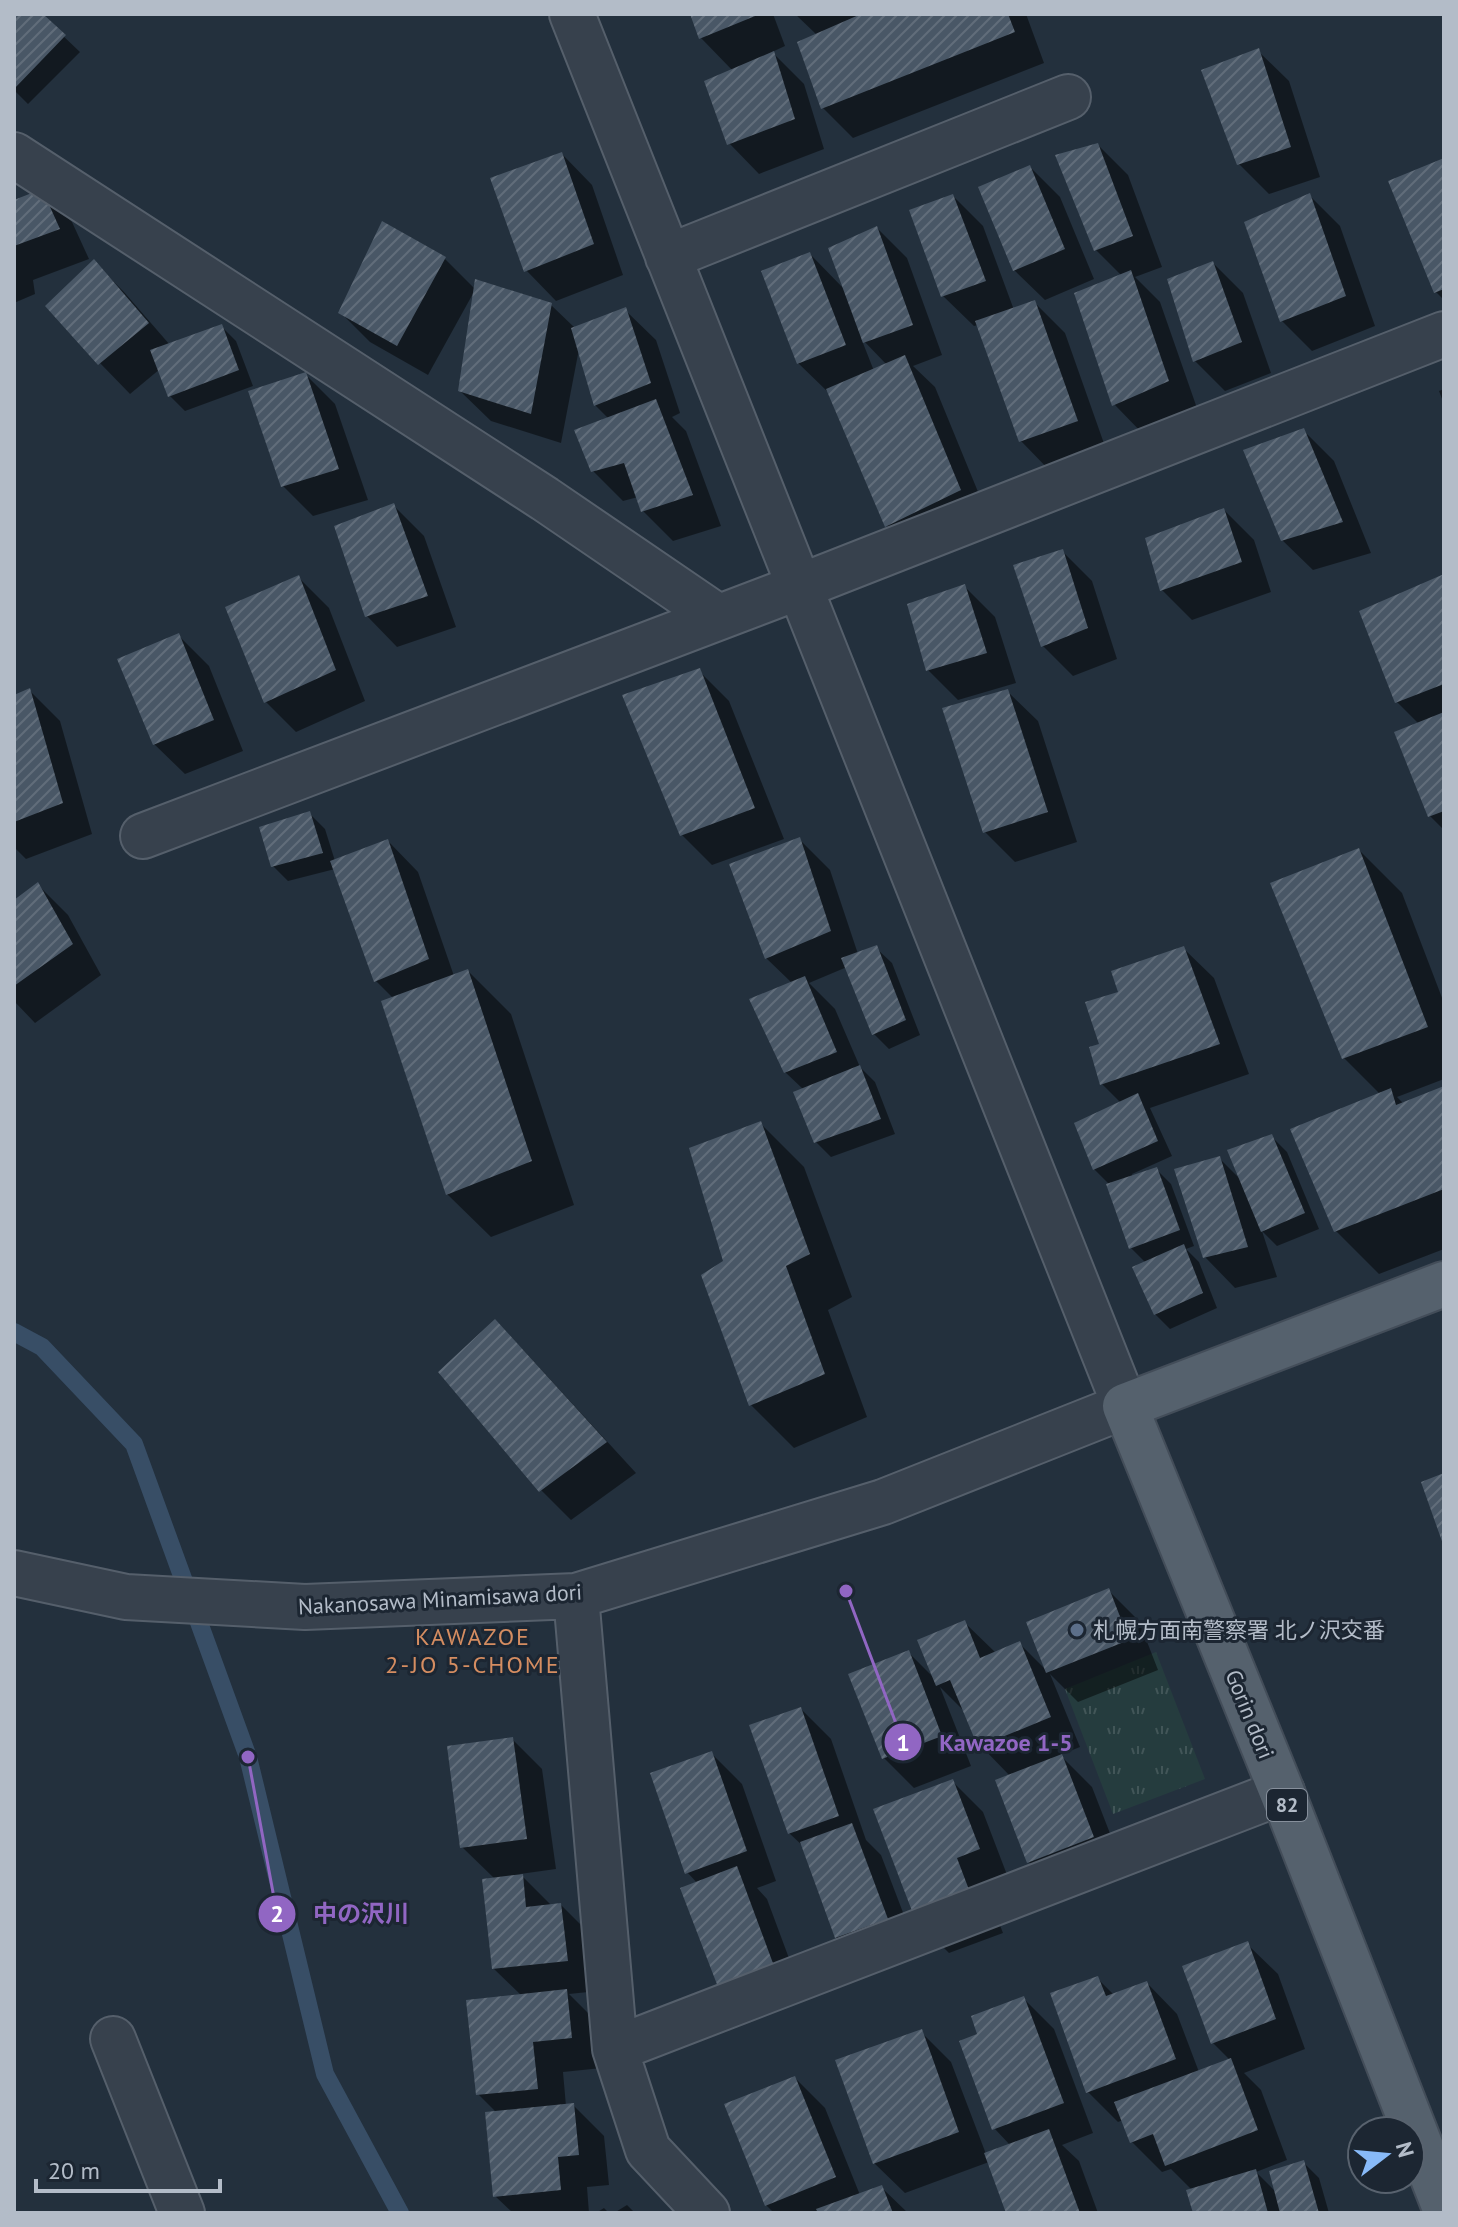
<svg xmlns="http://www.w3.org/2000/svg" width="1458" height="2227" font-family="'PT Sans','Noto Sans JP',sans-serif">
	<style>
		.park { fill: url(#park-tufts) }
		.shadow { fill: #0007; fill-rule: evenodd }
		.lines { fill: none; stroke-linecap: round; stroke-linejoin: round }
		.stream { stroke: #384e66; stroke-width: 18 }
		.building { fill: url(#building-hatch) }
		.minor-casing { stroke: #555f6b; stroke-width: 48 }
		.major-casing { stroke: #434d59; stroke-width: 48 }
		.minor { stroke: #37414d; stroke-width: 44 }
		.major { stroke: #55616d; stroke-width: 44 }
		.service-dot { fill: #5c6f8a; stroke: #1c2632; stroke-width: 3 }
		.labels { text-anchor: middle; stroke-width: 6; stroke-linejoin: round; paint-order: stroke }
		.shield { fill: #1c2632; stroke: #868f9b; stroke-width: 2 }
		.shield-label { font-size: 20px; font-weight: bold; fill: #b3bcc8 }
		.street-label { font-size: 22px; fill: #b3bcc8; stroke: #1c2632 }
		.poi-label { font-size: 22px; fill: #b3bcc8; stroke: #1c2632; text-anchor: start }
		.neighbourhood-label { font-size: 24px; letter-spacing: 2px; fill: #d58d61; stroke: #1c2632 }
		.leader { fill: none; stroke: #9166c3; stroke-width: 3 }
		.callout-dot { fill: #9166c3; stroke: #1c2632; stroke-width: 3 }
		.mark-label { font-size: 24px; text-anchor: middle; font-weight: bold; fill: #fff }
		.callout-label { font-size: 24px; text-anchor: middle; font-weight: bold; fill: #9166c3; stroke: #1c2632; stroke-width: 6; stroke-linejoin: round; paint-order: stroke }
	</style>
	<defs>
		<pattern id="park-tufts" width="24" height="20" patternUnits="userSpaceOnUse" patternTransform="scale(2)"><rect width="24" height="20" fill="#253c3e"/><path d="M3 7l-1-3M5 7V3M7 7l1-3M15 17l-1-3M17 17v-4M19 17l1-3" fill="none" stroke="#425658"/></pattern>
		<pattern id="building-hatch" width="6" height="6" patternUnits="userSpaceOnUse" patternTransform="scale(2)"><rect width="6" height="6" fill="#495766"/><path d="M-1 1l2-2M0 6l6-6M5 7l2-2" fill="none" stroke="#616d7a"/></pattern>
	</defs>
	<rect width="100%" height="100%" fill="#23303d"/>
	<!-- park -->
	<path class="park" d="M1156 1652 1205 1779 1113 1814 1065 1689Z"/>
	<!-- shadow -->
	<path class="shadow" d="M17 14H40L80 52 28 104 14 90V16Z
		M692 14H773L785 46 772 52 804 84 824 149 759 174 729 143 733 71 701 38Z
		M795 14H1026L1044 63 853 138 823 108 817 35Z
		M1258 51 1289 81 1320 177 1269 194 1239 164Z
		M1098 145 1128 175 1162 267 1135 277 1160 302 1198 411 1144 435 1114 404 1122 276 1096 250Z
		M562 154 592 185 623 275 556 301 526 270Z
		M1444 160V300L1436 292Z
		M1030 167 1060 197 1094 279 1045 300 1014 270Z
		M42 192 72 222 89 259 33 280 35 294 14 303V202Z
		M953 196 983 226 1014 310 1034 302 1065 333 1107 452 1051 472 1021 441 978 325 974 326 943 296Z
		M1310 196 1340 226 1375 326 1312 351 1282 321Z
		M383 224 445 259 475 289 551 305 575 328 625 310 656 340 680 413 672 417 686 431 721 526 673 541 643 511 638 497 623 501 593 471 609 419 595 405 579 349 561 443 491 421 460 391 475 290 428 375 370 342 340 312Z
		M877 228 907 258 942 355 913 366 935 387 990 521 917 556 887 526 829 393 798 363 810 254 846 291ZM861 338 887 365 874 371Z
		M94 262 124 292 170 345 221 326 236 341 253 386 185 411 170 396 160 369 130 394 100 363Z
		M1213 263 1243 293 1271 373 1225 391 1195 361Z
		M305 374 335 404 368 500 313 516 283 486Z
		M1444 389V404L1439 391Z
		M1303 430 1334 461 1371 553 1313 570 1282 540Z
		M394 506 424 536 456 627 397 647 367 616Z
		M1224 510 1254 540 1271 592 1192 620 1162 590Z
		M1062 551 1092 581 1117 659 1073 676 1042 645Z
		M1444 577V830L1430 816 1419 724 1397 702Z
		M299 578 329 608 365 701 296 732 266 702Z
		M965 587 995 617 1016 683 958 700 928 670Z
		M179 636 209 666 243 751 185 774 154 744Z
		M699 671 729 701 784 839 712 865 682 835Z
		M30 691 60 721 92 834 26 859 14 847V697Z
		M1007 691 1038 721 1077 842 1015 862 985 832Z
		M310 814 325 829 335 861 388 841 418 872 454 976 468 971 511 1014 574 1205 491 1237 447 1194 394 999 376 981 335 869 288 881 273 866Z
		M800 840 830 870 858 954 876 948 892 963 920 1035 889 1049 874 1034 847 967 809 983 835 1009 860 1067 875 1082 895 1134 831 1157 816 1142 804 1090 785 1072 792 983 766 958Z
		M1359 850 1402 893 1444 1003V1079L1397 1097 1404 1104 1444 1088V1249L1379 1274 1336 1231 1380 1094 1344 1058Z
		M38 885 68 915 101 975 35 1023 14 1001V903Z
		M1183 948 1214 978 1249 1074 1150 1108 1172 1156 1132 1174 1133 1177 1156 1169 1171 1184 1194 1246 1186 1249 1199 1262 1217 1308 1170 1329 1155 1314 1146 1263 1131 1248 1108 1183 1094 1169 1121 1103 1102 1084V1045L1121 994Z
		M761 1124 804 1167 852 1297 828 1310 867 1417 794 1448 751 1405 703 1276 726 1261Z
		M1272 1137 1287 1152 1319 1229 1277 1246 1262 1231 1277 1277 1235 1288 1205 1257 1219 1158 1242 1181Z
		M495 1322 525 1352 636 1473 571 1520 541 1490Z
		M1109 1591 1139 1621 1158 1670 1078 1702 1050 1674 1080 1747 1060 1755 1092 1787 1123 1867 1059 1892 1029 1862 1010 1776 980 1745 966 1713 940 1687 971 1766 914 1788 884 1758 908 1652 936 1680 964 1622 996 1653 1020 1644 1048 1672Z
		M801 1709 831 1739 866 1840 881 1855 917 1949 867 1967 836 1937 804 1847 789 1833Z
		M512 1739 542 1769 556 1869 520 1874 552 1906 561 1905 591 1935 598 1991 569 1994 597 2022 602 2068 563 2072 566 2106 573 2105 604 2136 609 2185 587 2187 589 2213H513L495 2196 497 2113 478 2094 522 1996 494 1969 495 1879 462 1847Z
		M711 1753 742 1784 776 1881 757 1888 767 1899 803 1996 682 1889 698 1884 687 1872Z
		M953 1782 983 1812 1009 1880 986 1889 1003 1933 949 1953 919 1923Z
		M1247 1944 1278 1974 1305 2049 1244 2073 1261 2090 1287 2160 1256 2172 1277 2193 1304 2163 1319 2178 1329 2213H1195L1192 2190 1171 2169 1162 2172 1132 2142 1123 2120 1118 2122 1088 2092 1097 1978 1114 1995 1147 1983 1177 2014 1199 2072 1230 2060 1213 2043Z
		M1023 1998 1054 2029 1093 2133 1062 2145 1079 2161 1098 2213H1008L989 2162 905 2193 874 2163 921 2032 951 2062 986 2154 1010 2145 994 2128 980 2035Z
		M795 2078 825 2108 860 2195 881 2187 908 2213H774L766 2205Z
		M627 2205 635 2213H614Z
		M604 2208 609 2213H596Z"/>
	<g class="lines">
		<!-- stream -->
		<path class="stream" d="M14 1332 42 1347 134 1444 248 1757 325 2074 400 2213"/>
	</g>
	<!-- building -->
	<path class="building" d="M14 14H43L66 35 14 89Z
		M690 14H760L699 39Z
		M861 14H1008L1015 32 821 109 797 42Z
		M1259 48 1291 147 1237 165 1201 70Z
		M774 51 795 119 727 145 704 81Z
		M1098 143 1133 236 1094 251 1055 155Z
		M562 152 594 244 524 272 490 178Z
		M1444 158V289L1434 293 1388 181Z
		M1030 165 1065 249 1013 271 978 187Z
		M42 189 60 229 14 246V200Z
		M1310 193 1346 296 1280 322 1244 222Z
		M953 194 986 281 941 297 909 210Z
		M382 221 446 257 397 346 338 313Z
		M877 226 913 325 863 343 828 248Z
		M810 252 846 345 797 364 761 271Z
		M94 259 149 323 98 365 45 306Z
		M1213 261 1242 342 1193 362 1167 279Z
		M1131 270 1169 381 1112 406 1074 293Z
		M475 279 552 303 531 414 458 391Z
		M1035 300 1078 421 1019 442 975 321Z
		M626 307 651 383 594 406 571 328Z
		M222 324 239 370 168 397 150 350Z
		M905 355 961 490 885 527 826 389Z
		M306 372 339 469 281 487 248 391Z
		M656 399 693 495 641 512 624 463 591 472 574 430Z
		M1304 428 1343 522 1281 541 1243 450Z
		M394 503 428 596 365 617 334 526Z
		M1224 508 1242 562 1160 591 1145 538Z
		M1063 549 1088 628 1041 647 1013 565Z
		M1444 574V684L1395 703 1359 611Z
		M299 575 336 670 264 703 225 607Z
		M965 584 987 653 926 671 907 604Z
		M179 633 214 720 153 745 117 659Z
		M700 668 755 808 680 836 622 695Z
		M30 688 63 803 14 822V695Z
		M1008 689 1048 812 983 833 942 708Z
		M1444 712V811L1428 817 1394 732Z
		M310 811 323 853 271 867 259 827Z
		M800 837 831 931 765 959 729 864Z
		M388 839 429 959 374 982 330 861Z
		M1359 848 1428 1027 1342 1059 1270 883Z
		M38 882 73 944 14 986V900Z
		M877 945 906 1020 872 1035 841 958Z
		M1184 946 1220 1044 1100 1085 1089 1047 1099 1044 1085 1002 1118 992 1111 971Z
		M468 969 532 1161 446 1195 381 1001Z
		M805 976 837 1052 784 1073 749 999Z
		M860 1065 881 1119 814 1143 793 1092Z
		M1444 1086V1189L1334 1232 1290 1129 1391 1088 1396 1105Z
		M1138 1093 1158 1141 1093 1170 1074 1123Z
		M761 1121 810 1254 786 1266 825 1374 749 1406 701 1275 723 1261 689 1148Z
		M1272 1134 1305 1213 1261 1232 1227 1150Z
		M1220 1156 1248 1247 1203 1258 1174 1169Z
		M1157 1167 1180 1230 1129 1249 1106 1184Z
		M1184 1244 1203 1293 1154 1315 1132 1267Z
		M495 1319 607 1442 539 1492 438 1372Z
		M1444 1473V1547L1421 1482Z
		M1109 1588 1129 1640 1046 1673 1026 1622Z
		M965 1620 980 1658 1020 1641 1051 1717 978 1747 950 1680 936 1686 917 1640Z
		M909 1650 942 1736 882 1759 848 1674Z
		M801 1707 839 1816 788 1834 749 1725Z
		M513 1737 527 1839 460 1848 447 1746Z
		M712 1751 747 1851 685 1874 650 1773Z
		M1062 1754 1094 1837 1027 1863 995 1780Z
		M953 1779 980 1849 957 1858 974 1903 917 1924 873 1809Z
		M852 1823 888 1919 835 1938 800 1842Z
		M737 1866 774 1966 718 1987 680 1888Z
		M523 1874 526 1907 561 1903 568 1961 492 1969 482 1879Z
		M1248 1941 1276 2019 1211 2044 1182 1966Z
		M1098 1976 1106 1996 1147 1981 1176 2059 1086 2093 1050 1993Z
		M567 1989 572 2038 533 2042 538 2089 476 2095 466 2000Z
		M1024 1996 1064 2103 992 2130 959 2041 977 2034 971 2016Z
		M922 2029 959 2132 873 2164 835 2060Z
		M1231 2058 1258 2130 1165 2166 1153 2134 1130 2143 1114 2102Z
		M795 2076 836 2177 765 2206 724 2104Z
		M574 2103 579 2155 558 2157 561 2190 493 2197 485 2112Z
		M1049 2129 1080 2213H1006L984 2153Z
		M1304 2160 1319 2213H1280L1269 2171Z
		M1256 2169 1268 2213H1193L1186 2190Z
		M882 2185 893 2213H818L816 2209Z"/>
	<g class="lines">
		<!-- minor casing -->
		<g class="minor-casing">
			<path id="minor" d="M14 155 545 499 718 617
				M668 257 1068 97
				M143 836 799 587 1444 334
				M14 1573 126 1597 305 1607 576 1596 883 1502 1125 1406 572 14
				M576 1596 615 2049 1282 1792
				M113 2039 182 2213
				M615 2049 648 2150 707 2213"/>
		</g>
		<!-- major casing -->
		<g class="major-casing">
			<path id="major" d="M1444 1284 1125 1406 1282 1792 1444 2206"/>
		</g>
		<!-- minor -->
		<use href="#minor" class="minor"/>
		<!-- major -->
		<use href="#major" class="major"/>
	</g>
	<!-- markers -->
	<circle class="service-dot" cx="1077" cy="1630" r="8"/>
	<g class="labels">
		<!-- shield labels -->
		<rect class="shield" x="1267" y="1789" width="40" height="32" rx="6"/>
		<g class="shield-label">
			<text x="1287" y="1812">82</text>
		</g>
		<!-- street labels -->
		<g class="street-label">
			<text transform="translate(440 1599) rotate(-3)" y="8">Nakanosawa Minamisawa dori</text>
			<text transform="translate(1250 1714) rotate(68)" y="8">Gorin dori</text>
		</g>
		<!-- poi labels -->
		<g class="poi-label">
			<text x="1093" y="1638">札幌方面南警察署 北ノ沢交番</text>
		</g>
		<!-- neighbourhood labels -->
		<g class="neighbourhood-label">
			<text x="473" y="1645">KAWAZOE<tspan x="473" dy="28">2-JO 5-CHOME</tspan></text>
		</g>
	</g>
	<!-- callouts -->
	<path class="leader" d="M846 1591L903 1742M248 1757L277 1914"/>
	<g class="callout-dot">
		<circle cx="846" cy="1591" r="8"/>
		<circle cx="248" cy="1757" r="8"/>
		<circle cx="903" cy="1742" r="20"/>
		<circle cx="277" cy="1914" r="20"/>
	</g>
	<g class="mark-label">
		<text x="903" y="1751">1</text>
		<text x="277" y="1922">2</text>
	</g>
	<g class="callout-label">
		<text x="1006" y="1751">Kawazoe 1-5</text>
		<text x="361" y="1922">中の沢川</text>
	</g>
	<!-- border -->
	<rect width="1458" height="2227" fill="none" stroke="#b3bcc8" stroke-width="32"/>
	<!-- north arrow -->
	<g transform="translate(1386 2155) rotate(74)"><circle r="38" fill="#1c2632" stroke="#58626e" stroke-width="2"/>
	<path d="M0-6L14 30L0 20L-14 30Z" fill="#88baf8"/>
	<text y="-12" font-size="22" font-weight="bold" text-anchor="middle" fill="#b3bcc8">N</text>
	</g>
	<!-- scale -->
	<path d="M36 2179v12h184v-12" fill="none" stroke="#b3bcc8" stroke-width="4"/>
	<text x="48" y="2179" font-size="24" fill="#b3bcc8" stroke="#1c2632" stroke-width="6" paint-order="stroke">20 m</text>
</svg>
